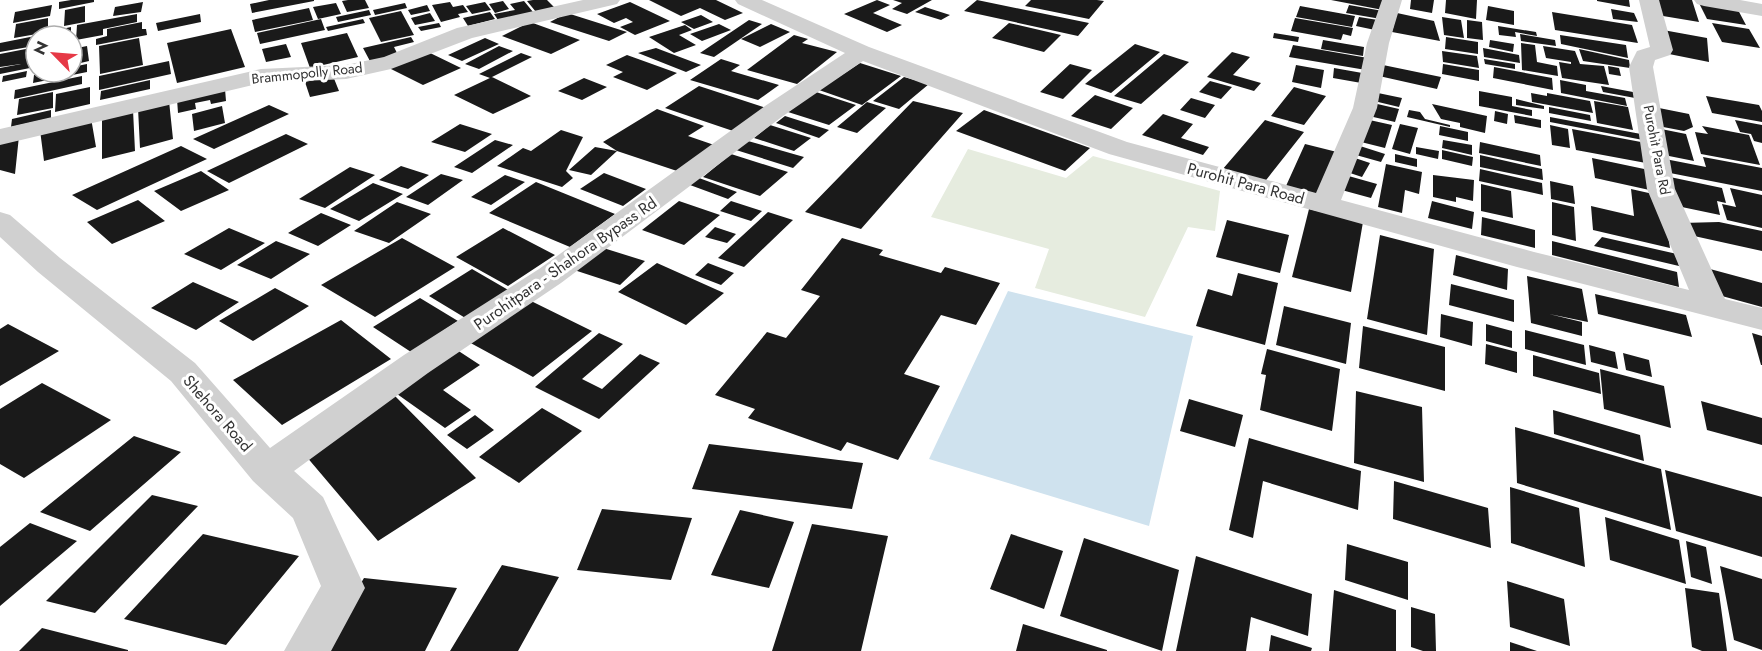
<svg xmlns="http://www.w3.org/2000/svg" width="1762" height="651" font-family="Jost,sans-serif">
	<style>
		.green { fill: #e6ecdf }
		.water { fill: #cfe2ee }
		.building { fill: #1a1a1a }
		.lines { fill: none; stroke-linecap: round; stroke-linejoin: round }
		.minor { fill: #d0d0d0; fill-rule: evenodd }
		.labels { text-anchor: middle; stroke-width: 6; stroke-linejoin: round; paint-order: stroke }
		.far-street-label { font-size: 14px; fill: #333; stroke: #fff }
		.street-label { font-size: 16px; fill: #333; stroke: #fff }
	</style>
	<rect width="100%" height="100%" fill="#fff"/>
	<!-- green -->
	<path class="green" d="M968 149 1066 178 1093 156 1220 191 1215 231 1188 227 1145 317 1035 288 1049 249 931 217Z"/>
	<!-- water -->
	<path class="water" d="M1008 291 1193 336 1149 526 929 459Z"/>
	<!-- building -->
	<path class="building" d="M71 0H94V2L59 9V2Z
		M269 0H314V1L252 13 250 4Z
		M348 0H365L369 8 347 12 342 1Z
		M533 0H547L554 7 536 12 527 1Z
		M649 0H716L743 13 725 20 700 8 681 16Z
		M877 0 890 5 873 13 902 25 887 32 844 14Z
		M893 0H932L907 14 892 9 902 3Z
		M977 0 1089 23 1078 36 964 11Z
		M1031 0H1097L1104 1 1089 19 1025 6Z
		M1331 0H1384L1383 10Z
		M1411 0H1434L1432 13 1410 9Z
		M1446 0H1477L1476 19 1445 13Z
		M1597 0H1629L1630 7 1597 1Z
		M1653 0H1692L1699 22 1657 15Z
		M503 1 509 9 495 13 489 4Z
		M524 1 533 12 498 20 494 14 515 10 510 4Z
		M143 2 141 12 113 16 115 7Z
		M450 2 453 7 463 5 468 12 458 14 460 17 441 22 432 5Z
		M485 2 491 10 472 14 466 6Z
		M630 2 670 21 635 35 620 27 633 22 626 18 614 23 597 14Z
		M336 3 341 14 318 19 313 7Z
		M405 3 407 8 375 15 373 10Z
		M1699 3 1737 8 1746 25 1707 19Z
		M52 5 50 16 13 23 15 12Z
		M427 5 430 11 411 15 408 10Z
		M1349 5 1383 11 1381 19 1346 13Z
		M85 6V22L64 26 65 10Z
		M1300 6 1355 16 1352 27 1296 17Z
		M1488 6 1514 11V25L1486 20Z
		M925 7 950 15 941 20 915 12Z
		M309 8 313 20 255 32 252 20Z
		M1611 9 1634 13 1638 22 1613 19Z
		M369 10 371 15 338 22 336 17Z
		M401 11 414 35 381 42 369 18Z
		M490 12 495 19 468 26 463 18Z
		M1552 12 1632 25 1638 43 1555 30Z
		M430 13 435 21 415 25 411 18Z
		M567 13 627 32 609 41 550 22Z
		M1397 13 1434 21 1440 41 1392 32Z
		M137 14V22L103 29V35L76 40 77 25Z
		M200 14 201 22 158 31 156 23Z
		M701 15 713 22 694 29 681 22Z
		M1359 17 1378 20 1375 30 1356 26Z
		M1442 17 1461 20 1464 38 1444 35Z
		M48 18V32L14 38 16 24Z
		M1295 18 1353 28 1351 36 1343 34 1341 40 1291 31Z
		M321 19 325 30 260 44 257 33Z
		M363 19 365 23 346 27 328 31 326 27Z
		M749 20 762 24 714 57 700 53Z
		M1467 20 1482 22 1483 40 1467 38Z
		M142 22V29H146L147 35 96 45V39L107 36V29Z
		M530 22 580 40 551 54 502 36Z
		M439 23 441 27 421 31 418 27Z
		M1009 23 1061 35 1044 52 992 38Z
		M1712 23 1749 29 1760 48 1722 42Z
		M719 24 731 30 702 41 690 34Z
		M771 24 790 32 760 47 741 39Z
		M685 25 692 30 679 35 696 45 674 53 649 37Z
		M1498 26 1536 32 1537 36 1515 32 1516 37 1499 35Z
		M71 27V33L47 36 48 32Z
		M231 29 245 67 177 83 167 43Z
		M1663 30 1707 38 1709 62 1664 53Z
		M347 33 358 57 310 68 301 43Z
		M1274 33 1299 37 1298 42 1273 38Z
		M1520 34 1555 40 1556 46 1521 41Z
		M794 35 808 39 802 43 837 52 797 84 747 70Z
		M1560 35 1626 45 1628 58 1561 44Z
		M35 36 34 46 0 52V43Z
		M411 37 414 42 394 47 399 57 371 63 363 48Z
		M1446 37 1478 42V54L1445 49Z
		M139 38 143 65 100 74 99 46Z
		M485 38 499 44 462 61 448 55Z
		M1323 40 1364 47 1363 56 1321 49Z
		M1490 40 1514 44 1513 52 1489 47Z
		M1521 43 1535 45 1537 62 1557 66 1558 76 1522 70Z
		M286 44 291 57 266 62 262 49Z
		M1135 44 1160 52 1111 93 1085 84Z
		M1293 45 1368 58 1366 70 1289 57Z
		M87 46 89 61 72 65V49Z
		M499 46 513 51 479 69 465 64Z
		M1543 46 1575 51 1580 64 1604 66 1609 85 1562 78 1559 62 1571 64V62L1546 58Z
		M36 47V51L29 53 27 62H30V68L0 74V68L21 64 0 67V54Z
		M656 48 701 65 686 72 638 53Z
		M1483 48 1519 55 1520 63 1484 57Z
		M1579 49 1629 60 1630 68 1583 61Z
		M426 51 461 68 423 85 387 67Z
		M1442 51 1477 56 1479 68 1443 62Z
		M1232 52 1250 57 1233 75 1261 83 1254 91 1207 77Z
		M521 53 532 57 490 78 479 74Z
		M1164 54 1189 62 1141 104 1114 96Z
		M627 55 677 73 647 90 613 77 623 72 606 65Z
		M721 59 740 65 731 71 779 85 758 100 690 80Z
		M1484 59 1515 64V69L1485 64Z
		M169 61 171 74 99 90V76Z
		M860 63 901 76 862 105 819 90Z
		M87 64V72L33 83 34 75 49 72H72V67Z
		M1070 64 1092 70 1063 99 1040 92Z
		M1443 64 1479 70V81L1442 74Z
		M1296 65 1324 70 1321 88 1292 82Z
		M1383 65 1441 77 1437 89 1379 76Z
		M1608 66 1619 68 1621 76 1609 74Z
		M1494 67 1552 78 1553 90 1493 78Z
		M1334 68 1368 74 1367 84 1333 78Z
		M27 71 26 77 2 82 3 76Z
		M82 76V84L14 99 15 90Z
		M333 76 339 91 310 97 305 82Z
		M492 77 531 96 493 114 454 95Z
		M904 77 929 84 899 109 873 101Z
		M584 78 607 87 582 100 558 91Z
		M150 80V89L100 100 101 91Z
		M1560 80 1586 85V91L1625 98 1627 106 1561 93Z
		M1210 81 1232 87 1221 99 1199 92Z
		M699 86 769 109 736 132 665 108Z
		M1601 86 1633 92 1635 98 1603 92Z
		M90 87V104L55 112 56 94Z
		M1294 87 1326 96 1304 125 1271 116Z
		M225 89 226 101 211 104 210 100 195 103 196 109 178 113 177 99Z
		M1479 91 1512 97V106L1532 110V116L1479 106Z
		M53 92V108L17 115 19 99Z
		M816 92 856 105 829 125 788 112Z
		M1378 93 1402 98 1399 107 1374 101Z
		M1531 93 1547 96V93L1590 101 1593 113 1532 102Z
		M1095 95 1133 108 1111 129 1071 116Z
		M1706 96 1759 105 1762 111V122L1712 113Z
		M1191 98 1215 105 1205 118 1180 110Z
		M1516 99 1544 106V109L1516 105Z
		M169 101 173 139 140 148 138 108Z
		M913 101 963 113 861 229 805 212Z
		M1594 101 1628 107 1633 130 1597 123Z
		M867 102 886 108 857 133 837 127Z
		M1373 103 1399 109 1395 122 1369 116Z
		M1432 104 1487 116 1485 133 1460 127V123L1441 119Z
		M269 105 289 114 214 149 193 139Z
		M222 106 225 123 194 131 192 114Z
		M1549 107 1590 115 1591 121 1549 113Z
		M1654 107 1689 114 1693 127 1684 131 1658 126Z
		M657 109 704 126 688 136 720 147 683 173 617 151 603 142Z
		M51 110V118L11 127 12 119Z
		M133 110 135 151 102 159V117Z
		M984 110 1090 148 1065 171 956 131Z
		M1409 110 1420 112 1425 119 1450 125V127L1407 117Z
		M1495 111 1508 114 1507 124 1494 121Z
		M1163 114 1193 124 1181 138 1209 147 1203 155 1142 135Z
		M1514 115 1541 120V128L1515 123Z
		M785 116 829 130 819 138 776 123Z
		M1550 117 1641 134 1643 140 1550 122Z
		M91 118 96 147 44 161 40 130Z
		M1365 119 1392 125 1385 148 1357 141Z
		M1265 120 1304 132 1263 184 1222 170Z
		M1735 120 1762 125V143L1754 141 1751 134 1740 132Z
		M460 124 492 134 465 152 431 142Z
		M1400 124 1418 128 1410 154 1392 149Z
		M770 125 811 138 794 151 754 138Z
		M1550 125 1568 129 1570 148 1552 145Z
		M1440 126 1468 132V141L1439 135Z
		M1702 126 1749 135 1760 165 1701 154 1695 132 1708 134Z
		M1656 128 1686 134 1694 161 1664 155Z
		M1572 129 1641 142 1646 163 1576 150Z
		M561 130 583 137 566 171 573 178 562 187 497 166 523 148 531 151Z
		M286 134 308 144 229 183 207 171Z
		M19 136 15 174 0 170V140Z
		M495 140 513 145 472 173 454 167Z
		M1443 140 1472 145V155L1442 148Z
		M748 141 804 157 793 168 736 150Z
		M1480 142 1540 155 1541 166 1479 153Z
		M1305 144 1337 152 1321 195 1286 186Z
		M181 146 207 159 97 210 72 195Z
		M1360 146 1385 154 1381 162 1356 155Z
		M595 147 617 151 591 175 569 170Z
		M1416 147 1439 151 1438 159 1416 154Z
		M1442 150 1473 157 1472 166 1442 159Z
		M731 154 788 172 760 196 703 177Z
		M1395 154 1417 159V167L1395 162Z
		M1480 155 1542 169 1543 180 1480 167Z
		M1352 157 1370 163 1362 177 1344 171Z
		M1703 157 1762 168V191L1670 173 1665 159 1706 167Z
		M1592 158 1649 170 1654 191 1595 178Z
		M1386 164 1422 172 1419 194 1405 190 1402 213 1378 207Z
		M401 166 429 175 408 189 379 180Z
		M350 167 375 175 325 208 299 199Z
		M1480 169 1542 183 1543 195 1479 181Z
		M201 171 229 190 181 211 154 191Z
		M604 173 646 189 623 206 580 189Z
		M441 174 463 180 428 205 406 197Z
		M505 175 525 182 491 205 471 197Z
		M1345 175 1377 184 1371 198 1338 189Z
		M1433 175 1474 180 1473 201 1456 197V202L1433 197Z
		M1670 177 1722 188 1726 203 1717 201 1720 215 1677 206Z
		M699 178 737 192 728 199 690 185Z
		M1550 181 1573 186 1575 204 1551 199Z
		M536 182 615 214 570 247 489 213Z
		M373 183 403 194 359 221 330 209Z
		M1481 184 1511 191 1513 218 1481 211Z
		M1730 188 1762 195V228L1727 220 1722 204 1736 207Z
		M1631 189 1662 196 1670 248 1593 230 1591 206 1634 216Z
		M138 200 165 221 112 244 87 222Z
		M679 201 720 215 684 245 642 230Z
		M731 201 762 211 751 221 720 211Z
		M1432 201 1474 212 1472 229 1428 218Z
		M397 202 431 214 389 243 354 231Z
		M1552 202 1574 207 1576 241 1552 235Z
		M1309 209 1363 222 1351 292 1292 277Z
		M768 212 793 220 744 267 718 258Z
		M321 213 351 225 318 246 288 233Z
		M1482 217 1535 230V248L1481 235Z
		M1227 220 1289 235 1280 273 1216 257Z
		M1719 222 1762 231V251L1685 234 1682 223Z
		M715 227 736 234 727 243 705 237Z
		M229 228 265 243 221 270 184 254Z
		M503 228 555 255 508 286 456 257Z
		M1380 235 1434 249 1427 335 1367 319Z
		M1602 237 1677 254 1679 266 1594 246Z
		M402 238 455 267 375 317 321 285Z
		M842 238 883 250 879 255 941 273 945 267 1000 283 976 325 941 315 904 374 940 386 898 460 847 442 841 451 748 418 755 409 715 395 767 332 786 338 820 296 801 290Z
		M276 241 310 254 271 279 237 265Z
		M1552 241 1677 272 1679 287 1552 255Z
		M597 246 645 261 620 285 571 269Z
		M1456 255 1508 269 1507 290 1453 275Z
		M657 263 724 293 686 325 618 292Z
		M708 263 734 273 721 285 695 275Z
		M472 269 510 291 467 319 429 296Z
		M1710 269 1762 283V307L1711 293Z
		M1238 273 1278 283 1265 345 1196 326 1208 289 1232 296Z
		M1527 276 1582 289 1588 322 1549 314 1582 322V336L1531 323Z
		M193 282 239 302 196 330 151 308Z
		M1451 284 1514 300V322L1449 305Z
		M275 288 309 306 253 341 219 321Z
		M1595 294 1686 315 1692 337 1598 314Z
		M420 298 458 321 411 352 373 327Z
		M527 299 592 331 533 377 467 341Z
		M1284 306 1351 323 1346 364 1276 345Z
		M1441 314 1473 322 1472 346 1440 337Z
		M341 320 391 359 282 425 233 380Z
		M8 324 59 351 0 386V329Z
		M1486 324 1512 331V348L1486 341Z
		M1363 326 1445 347V391L1359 368Z
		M1525 330 1584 345 1586 365 1525 349Z
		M599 333 623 344 582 379 602 389 640 354 660 363 599 419 535 387Z
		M1752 333 1762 336V365H1761Z
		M1486 344 1517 352V373L1485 364Z
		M1589 345 1615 352 1618 369 1591 362Z
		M454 348 480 365 443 390 471 410 445 428 390 389Z
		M1267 349 1340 369 1332 431 1260 410 1266 375 1261 374Z
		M1623 353 1649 360 1652 377 1626 370Z
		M1533 355 1599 373 1601 394 1533 376Z
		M1600 369 1664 386 1671 428 1604 409Z
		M42 383 111 420 24 478 0 464V409Z
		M1356 391 1422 407 1424 482 1354 463Z
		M395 396 476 478 378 541 300 449Z
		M1189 399 1243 415 1235 447 1180 431Z
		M1701 401 1762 418V445L1707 430Z
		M542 408 582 431 519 483 479 457Z
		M1553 410 1640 435 1644 461 1554 434Z
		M475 415 494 430 467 449 447 435Z
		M1515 427 1661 469 1671 530 1517 483Z
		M134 436 181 452 90 531 40 512Z
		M1249 438 1361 471 1358 510 1263 481 1253 538 1229 530Z
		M709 444 863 463 852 509 692 489Z
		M1665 470 1762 497V557L1676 531Z
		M1394 481 1488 508 1491 548 1393 519Z
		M1510 487 1579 508 1585 567 1511 543Z
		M152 495 198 506 95 613 46 601Z
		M602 509 692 518 671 580 577 570Z
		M740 510 794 522 769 588 711 575Z
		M1605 517 1679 540 1686 584 1610 560Z
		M30 523 77 541 0 606V547Z
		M812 524 888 536 861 651H772Z
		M203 534 299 556 226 645 124 619Z
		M1011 534 1063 551 1044 609 990 589Z
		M1084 538 1179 570 1162 651 1060 616Z
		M1686 541 1706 547 1712 584 1691 577Z
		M1347 544 1408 562V600L1345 580Z
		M1196 556 1312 594 1308 636 1251 617 1246 651H1176Z
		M502 565 559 577 518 651H450Z
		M1720 566 1762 579V650L1734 640Z
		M364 578 457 588 425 651H320Z
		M1507 581 1564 599 1570 646 1510 627Z
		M1685 588 1719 593 1727 651H1702L1692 647Z
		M1334 590 1396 610V651H1329Z
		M1411 607 1435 614 1436 651H1423L1411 647Z
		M1023 624 1107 650V651H1016Z
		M42 628 128 650V651H19Z
		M1271 635 1312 648 1311 651H1269Z
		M1510 642 1537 651H1510Z"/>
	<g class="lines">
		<!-- minor -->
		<path class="minor" d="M583 0H620L617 4 472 38 391 69 346 79 261 83 0 145V129L261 69 346 65 384 57 457 28Z
			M735 0H762L869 47 1127 142 1316 193 1353 108 1367 43 1382 0H1402L1389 43 1377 108 1341 200 1534 252 1689 290 1647 189 1629 67 1637 51 1650 47 1639 0H1659L1673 50 1670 55 1655 60 1653 67 1675 189 1725 299 1762 308V330L1517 267 1109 154 863 61 783 116 561 283 428 373 294 471 323 497 365 588 331 651H284L321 586 293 518 253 481 171 381 38 272 0 237V212L10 215 60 258 195 363 270 448 404 355 539 269 765 106 845 53 738 4Z
			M1694 0H1740L1762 4V16L1704 6 1697 4Z"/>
	</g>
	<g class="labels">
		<!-- far-street labels -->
		<g class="far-street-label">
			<text transform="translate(307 73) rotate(-6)" y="5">Brammopolly Road</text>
			<text transform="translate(1657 150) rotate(79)" y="5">Purohit Para Rd</text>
		</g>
		<!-- street labels -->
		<g class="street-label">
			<text transform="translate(1246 183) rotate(15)" y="6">Purohit Para Road</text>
			<text transform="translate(565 263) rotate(-35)" y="6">Purohitpara - Shahora Bypass Rd</text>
			<text transform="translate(218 413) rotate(49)" y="6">Shehora Road</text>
		</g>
	</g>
	<!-- north arrow -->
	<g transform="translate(54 54) rotate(295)"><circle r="28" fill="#ffffff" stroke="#adadad" stroke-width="1.5"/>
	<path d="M0-4.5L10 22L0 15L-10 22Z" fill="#e63946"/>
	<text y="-9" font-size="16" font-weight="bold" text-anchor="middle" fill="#333333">N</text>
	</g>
</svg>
